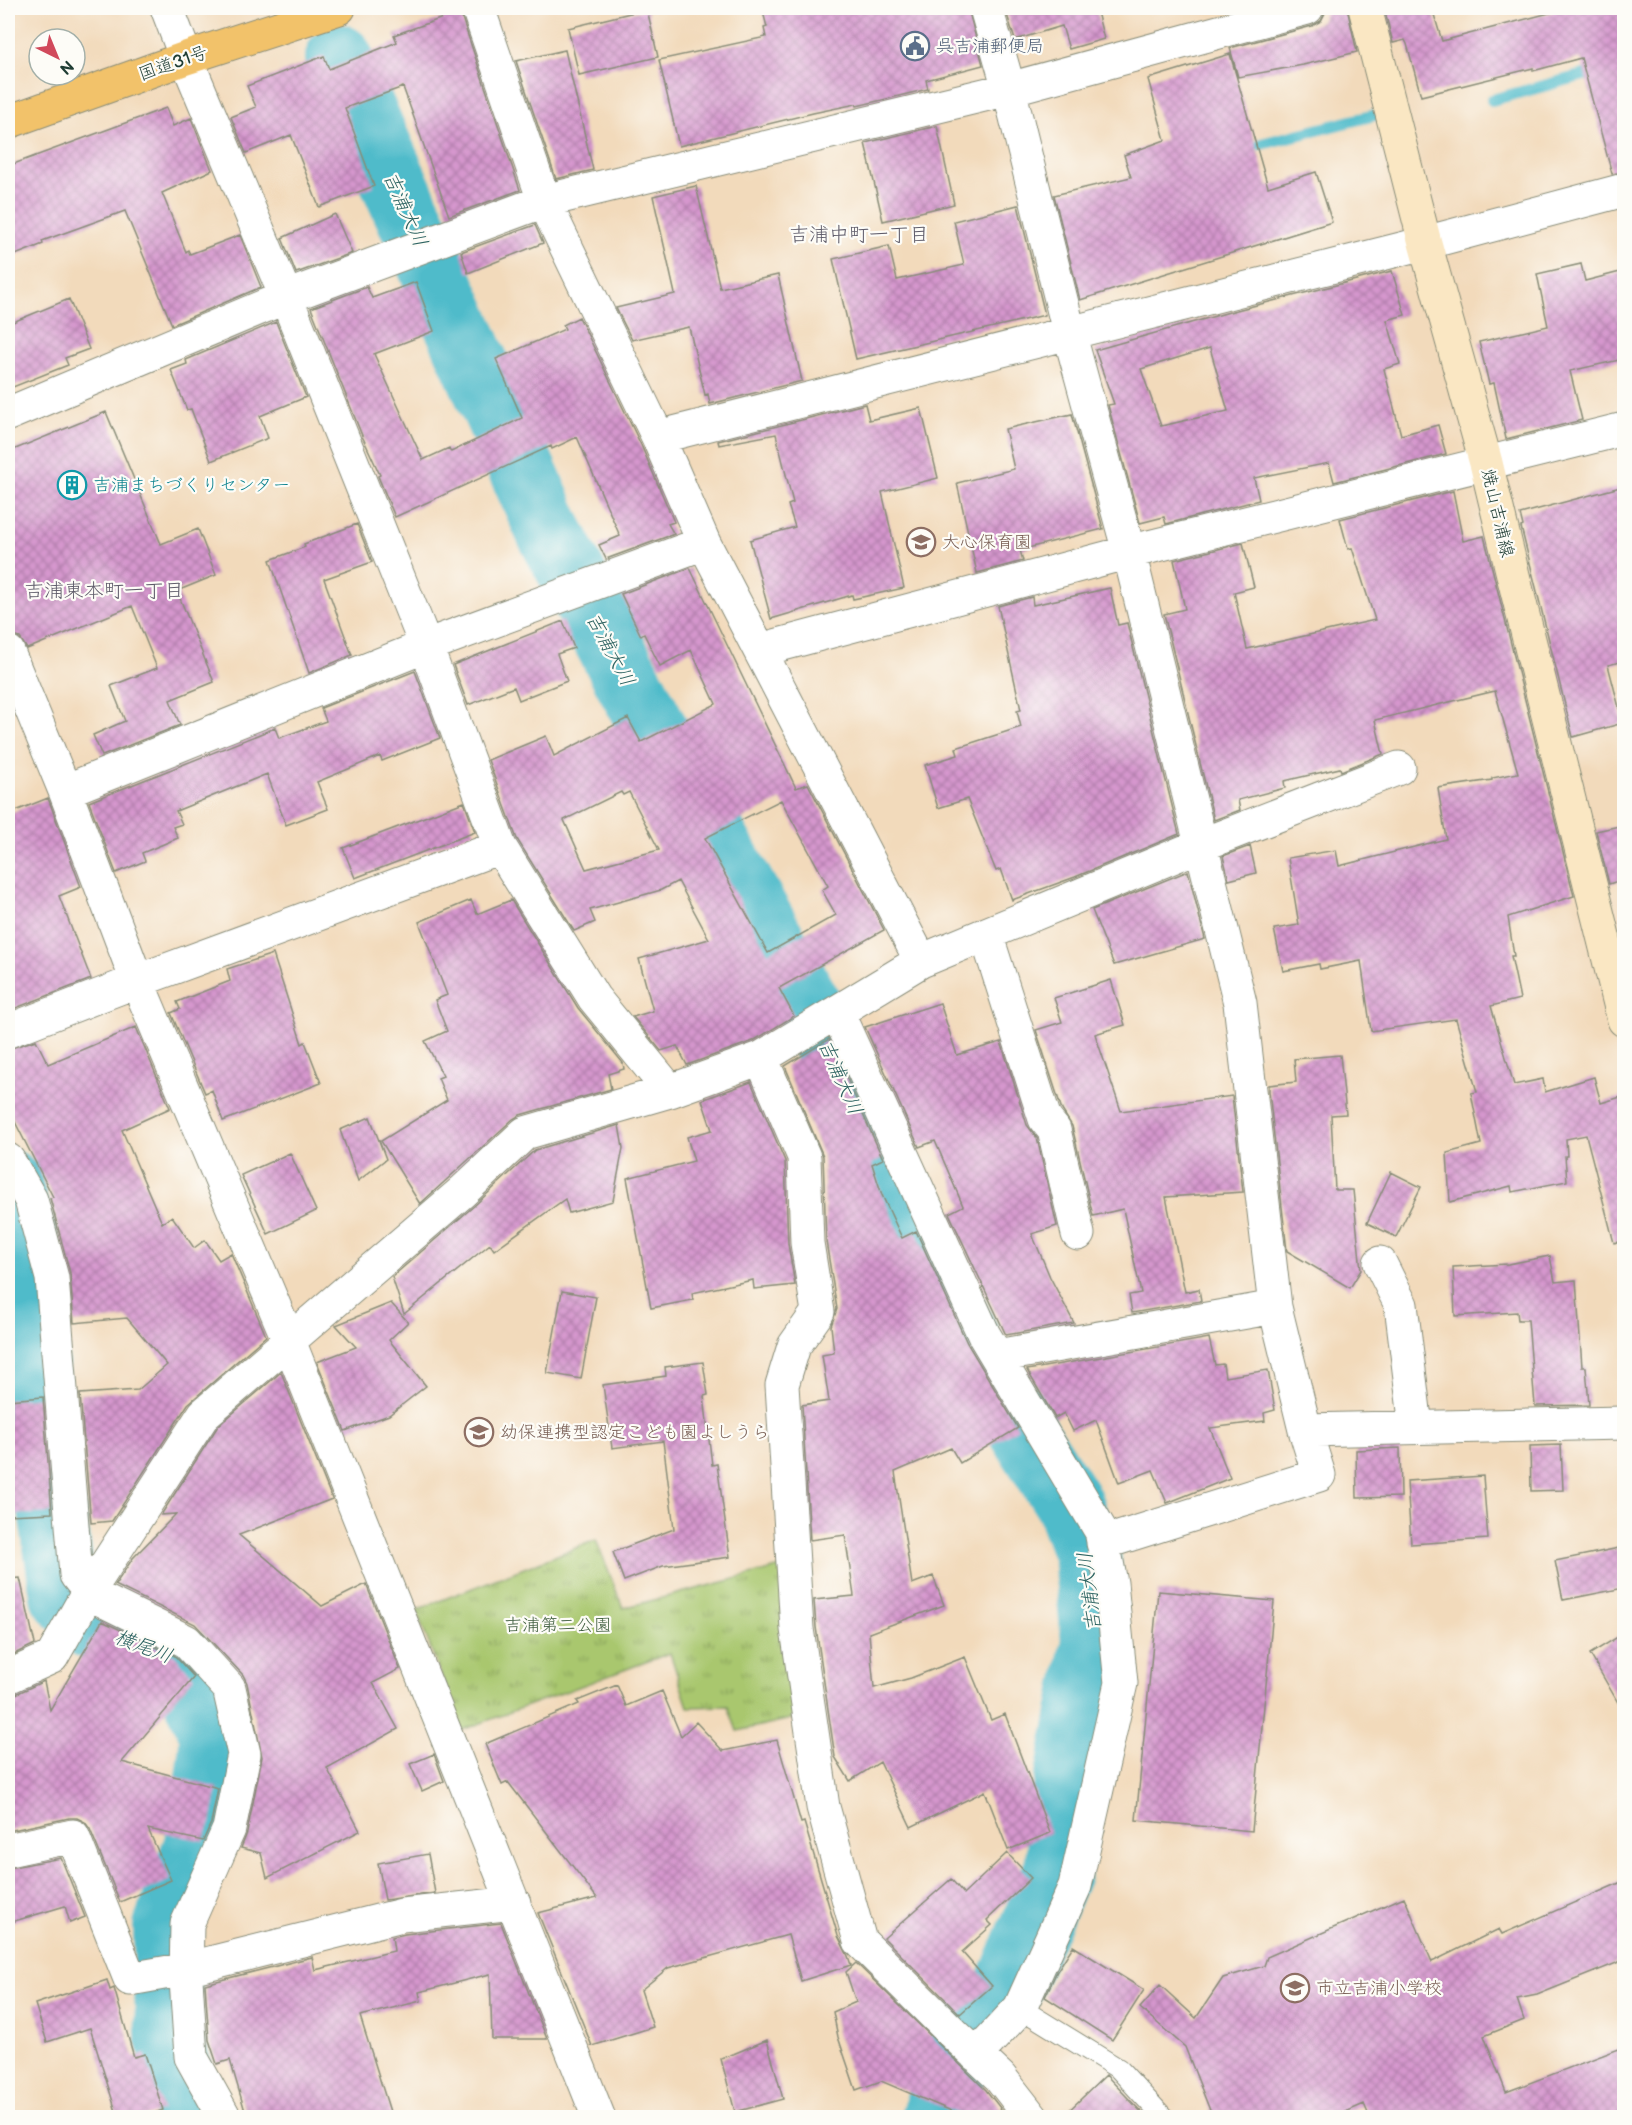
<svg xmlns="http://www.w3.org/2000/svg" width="1632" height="2125" font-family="'Balsamiq Sans','Klee One',sans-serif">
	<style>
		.park { fill: url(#park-tufts); stroke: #648251; stroke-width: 1.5 }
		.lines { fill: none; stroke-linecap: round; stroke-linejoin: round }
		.stream { stroke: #4fbbca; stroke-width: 12 }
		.river { stroke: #4fbbca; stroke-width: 68 }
		.building { fill: url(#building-cross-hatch); fill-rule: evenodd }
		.lane-casing { stroke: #888c78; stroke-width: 22 }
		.street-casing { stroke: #888c78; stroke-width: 35 }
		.secondary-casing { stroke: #888c78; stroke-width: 35 }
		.highway-casing { stroke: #888c78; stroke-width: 35 }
		.lane { stroke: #fff; stroke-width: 20 }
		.street { stroke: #fff; stroke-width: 33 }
		.secondary { stroke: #fae7c3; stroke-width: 33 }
		.highway { stroke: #f2c26a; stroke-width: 33 }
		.labels { text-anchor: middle; stroke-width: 4.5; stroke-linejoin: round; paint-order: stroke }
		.service-label { font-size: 18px; fill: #4e5e75; stroke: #fdfcf7; text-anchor: start }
		.street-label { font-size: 18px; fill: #1f3d34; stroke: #fdfcf7 }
		.culture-label { font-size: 18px; fill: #0d838f; stroke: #fdfcf7; text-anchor: start }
		.education-label { font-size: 18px; fill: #785e54; stroke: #fdfcf7; text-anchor: start }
		.park-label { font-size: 18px; fill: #426042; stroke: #fdfcf7 }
		.water-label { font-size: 20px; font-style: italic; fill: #2d6361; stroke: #fdfcf7 }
		.neighbourhood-label { font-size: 20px; fill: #5f5c6a; stroke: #fdfcf7 }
	</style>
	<defs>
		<pattern id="park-tufts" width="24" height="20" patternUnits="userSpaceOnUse" patternTransform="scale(1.5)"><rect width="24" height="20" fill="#a9c76e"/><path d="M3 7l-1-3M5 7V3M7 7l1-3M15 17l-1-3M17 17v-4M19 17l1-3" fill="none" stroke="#89a35b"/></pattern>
		<pattern id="building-cross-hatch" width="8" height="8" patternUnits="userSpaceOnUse" patternTransform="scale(1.5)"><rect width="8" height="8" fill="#d697ce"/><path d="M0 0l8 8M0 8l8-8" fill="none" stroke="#ad7ca8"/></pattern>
	</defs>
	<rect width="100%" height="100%" fill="#fdfcf7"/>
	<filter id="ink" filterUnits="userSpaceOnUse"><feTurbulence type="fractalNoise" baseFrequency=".0167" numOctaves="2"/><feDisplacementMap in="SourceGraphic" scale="12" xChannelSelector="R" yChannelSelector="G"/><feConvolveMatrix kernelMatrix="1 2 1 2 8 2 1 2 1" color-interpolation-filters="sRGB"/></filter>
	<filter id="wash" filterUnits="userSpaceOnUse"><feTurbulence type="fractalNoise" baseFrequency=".008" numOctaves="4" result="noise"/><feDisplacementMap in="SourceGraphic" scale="24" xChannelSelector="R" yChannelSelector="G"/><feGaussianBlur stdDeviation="1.35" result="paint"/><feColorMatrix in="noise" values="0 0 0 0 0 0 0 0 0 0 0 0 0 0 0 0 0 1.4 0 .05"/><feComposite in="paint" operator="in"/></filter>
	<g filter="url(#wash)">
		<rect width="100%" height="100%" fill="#f2dabb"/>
		<!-- park -->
		<path class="park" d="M596 1540 623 1608 785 1566 800 1717 737 1731 728 1706 688 1707 670 1653 462 1730 416 1610Z"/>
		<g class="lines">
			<!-- stream -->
			<path class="stream" d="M1492 100 1624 64
				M1261 144 1375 115"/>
			<!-- river -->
			<path class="river" d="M339 58 549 530 674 767 815 1018 854 1108 972 1351 1069 1504 1087 1554 1095 1641 1068 1781 1058 1869 1005 1997 969 2032 934 2118
				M8 1183 26 1247 39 1420 64 1595 90 1625 181 1661 214 1735 203 1831 167 1927 169 2034 191 2118"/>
		</g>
		<g id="blocks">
			<!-- building -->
			<path class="building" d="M762 8H968L983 65 926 80 928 89 857 106 856 104 813 113 679 146 659 60 766 37 764 28 767 27Z
				M1005 8H1096L1104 39 1069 49 1062 26 1015 40Z
				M1325 8H1347L1357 52 1303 65 1238 77 1230 48 1312 26 1321 21 1325 13Z
				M1384 8H1432L1442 41 1553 12 1551 8H1624V172L1612 174 1581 58 1533 71V68L1421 96 1407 44 1405 40 1393 43Z
				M647 9 658 57 579 75 568 28Z
				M460 12 520 190 449 216 403 87 345 108 374 186 319 207 291 135 246 153 231 117 256 107 247 86 324 56 329 69 397 42 394 35Z
				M565 50 593 170 556 179 516 61Z
				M1230 54 1268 187 1316 172 1332 222 1080 300 1054 195 1131 177 1124 155 1165 140 1148 79Z
				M166 108 173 126 191 118 212 170 162 193 186 252 188 250 190 254 240 235 261 287 172 325 125 211 42 241 43 244 8 258V166Z
				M937 126 954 204 883 221 865 143Z
				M696 186 720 288 778 275 802 381 710 404 708 394 705 395 689 327 632 340 616 308 675 294 653 196Z
				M1018 205 1045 315 856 359 833 259 889 246 897 280 964 265 954 221Z
				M335 214 352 253 296 273 282 238Z
				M535 225 543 243 468 273 461 252Z
				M1581 264 1585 281 1624 271V359L1570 371 1582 420 1506 439 1494 383 1489 384 1479 342 1548 326 1537 274Z
				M1392 271 1405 315 1387 320 1400 364 1384 369 1401 435 1438 425 1446 454 1334 482 1329 463 1254 478 1259 500 1166 524 1164 517 1140 523 1108 405 1114 404 1095 350 1233 311ZM1210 348 1228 411 1161 426 1141 369Z
				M416 282 434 331 374 354 423 460 449 448 451 452 522 418 496 359 565 329 563 325 579 317 641 445 674 522 668 524 674 534 606 559 599 545 620 536 577 437 552 449 551 446 395 517 378 476 380 475 363 438 311 308 367 287 372 298Z
				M69 299 89 349 65 358 68 365 8 389V324Z
				M276 322 306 397 260 416 268 438 211 461 191 409 187 410 171 370 187 364 186 360Z
				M865 404 869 420 921 408 938 478 882 492 904 588 853 599 852 595 771 619 750 540 795 527 788 505 793 503 776 434 719 445 718 441Z
				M106 412 161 544 198 529 216 575 177 591 214 682 170 700 180 725 102 756 93 735 125 721 111 686 157 668 132 606 27 649 20 638 8 634V452Z
				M1072 414 1103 529 1020 550 1023 561 977 573 957 483 1014 469 1005 429Z
				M1624 486V661L1608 665 1623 723 1573 737 1521 527 1523 526 1520 514Z
				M1453 491 1463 541 1484 536 1574 896 1508 917 1514 956H1511L1520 999 1491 1006 1514 1085 1543 1079 1545 1092 1594 1077 1601 1103 1624 1096V1241L1614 1243 1586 1135 1566 1139 1567 1156H1565L1567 1181 1512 1192 1511 1186 1450 1202 1447 1153 1481 1144 1471 1093 1477 1092 1456 1019 1371 1031 1361 961 1320 969 1319 964 1283 971 1274 929 1299 925 1288 858 1336 850 1339 866 1446 839 1438 788 1492 780V778L1518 773 1495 691 1375 720 1383 754 1341 771 1340 768 1284 781 1285 788 1238 800 1240 810 1214 820 1164 614 1185 609 1174 560 1243 543 1254 587 1234 592 1247 649 1375 620 1352 548 1348 549 1340 519Z
				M357 524 372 562 324 579 352 655 309 673 270 560 305 547 304 544Z
				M690 568 796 788 808 784 884 930 779 988 794 1016 753 1041 687 1065 677 1046 661 1051 633 1017 653 1011 639 959 709 939 678 881 661 890 590 910 595 922 574 931 517 839 488 760 546 736 554 756 628 718 641 742 716 704 691 650 660 666 644 634 641 636 621 594ZM621 792 623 795 629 792 659 850 586 869 564 820ZM781 800 828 886 822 890 836 915 768 953 705 838Z
				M1110 588 1118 625 1127 623 1179 834 1075 877 1012 900 1001 869 996 871 967 799 938 808 925 765 958 755 956 748 1021 727 1017 711 1021 710 998 606 1032 597 1033 605Z
				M563 621 574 648 557 654 567 681 519 700 514 687 468 705 453 665Z
				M415 671 440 738 382 761 380 756 317 782 328 809 286 825 267 774 176 811 182 824 173 827 178 838 142 853 145 861 116 873 89 802 275 728 279 738 326 721 321 708Z
				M48 798 81 887 59 896 91 979 8 1011V814Z
				M464 802 475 832 355 878 343 848Z
				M1624 825V879L1609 884 1596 831Z
				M1250 846 1256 873 1229 880 1223 856Z
				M1188 871 1205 939 1114 965 1092 910Z
				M471 900 477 914 511 900 578 1008 623 1063 624 1069 608 1074 611 1089 520 1115 513 1119 420 1204 381 1141 447 1100 438 1078 443 1076 425 1041 447 1031 435 1000 447 995 419 922Z
				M273 954 302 1044 305 1042 321 1083 223 1121 212 1090 205 1093 171 1013 180 1009 177 1002 230 981 227 969Z
				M1111 980 1125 1025 1095 1034 1121 1111 1232 1096 1243 1192 1166 1197 1185 1292 1199 1289 1201 1301 1132 1313 1129 1295 1141 1293 1123 1209 1093 1216 1072 1126 1062 1110 1036 1030 1062 1022 1054 998Z
				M940 1003 957 1055 1001 1042 1027 1125 1037 1138 1057 1226 1032 1234 1050 1277 1074 1323 1006 1335 949 1213 963 1206 935 1141 919 1147 865 1027Z
				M136 1027 170 1108 122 1130 162 1223 172 1216 194 1248 205 1240 219 1260 231 1253 266 1336 188 1404 112 1521 91 1523 80 1394 138 1390 167 1365 127 1318 74 1323 70 1273 50 1198 53 1197 8 1108V1049L36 1040 48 1064Z
				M829 1039 883 1159 872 1164 882 1195 902 1238 916 1231 967 1343 1018 1428 960 1463 951 1448 895 1472 912 1584 933 1576 944 1605 869 1633 874 1688 911 1678 965 1657 991 1720 1005 1714 1050 1833 1008 1850 985 1791 911 1827 880 1762 850 1781 835 1757 816 1627 814 1600 854 1596 845 1535 810 1540 802 1405 829 1401 822 1355 834 1353 831 1326 837 1309 826 1241 823 1156 785 1066Z
				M1340 1055 1346 1114 1331 1115 1335 1190H1353L1361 1270 1350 1288 1287 1251 1269 1091V1085L1296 1082 1294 1059Z
				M751 1082 785 1161 788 1244 795 1285 754 1289 753 1280 692 1293 693 1300 651 1308 627 1178 694 1161 687 1137 712 1130 702 1100Z
				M370 1117 386 1159 358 1181 340 1130Z
				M619 1125 623 1148 613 1201 569 1213 565 1199 494 1250 490 1244 404 1314 392 1277 474 1206 535 1150Z
				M290 1153 316 1211 268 1234 241 1175Z
				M1391 1172 1421 1187 1396 1237 1367 1223Z
				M1550 1256 1555 1282 1576 1280 1582 1367H1586L1589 1405 1535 1406 1528 1320H1518L1517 1312 1455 1316 1453 1267 1508 1264Z
				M562 1291 596 1297 581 1379 547 1373Z
				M391 1303 408 1322 389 1340 426 1386 389 1415 345 1431 317 1362 356 1347 336 1325Z
				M1209 1338 1215 1365 1223 1364 1225 1377 1268 1370 1275 1410 1264 1413 1265 1421 1210 1428 1230 1478 1167 1503 1153 1470 1119 1483 1096 1420 1073 1431 1064 1413 1055 1418 1027 1370Z
				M703 1362 708 1395 704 1396 712 1465 717 1464 730 1557 663 1566 624 1581 613 1552 674 1529 663 1441 612 1448 603 1385 666 1376 665 1367Z
				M281 1372 332 1499 239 1535 322 1606 366 1584 400 1669 373 1683 398 1729 327 1768 360 1831 267 1878 261 1853 241 1848 247 1833 262 1757 247 1683 243 1675 195 1624 115 1585 133 1558 176 1514 161 1515 218 1426Z
				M43 1397 52 1513 8 1515V1400Z
				M1561 1445 1563 1490 1531 1491 1530 1446Z
				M1400 1448 1401 1497 1357 1498 1356 1450Z
				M1483 1476 1488 1539 1411 1544 1407 1481Z
				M1624 1547V1588L1563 1600 1555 1561Z
				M20 1578 35 1644 8 1657V1579Z
				M1158 1591 1274 1601 1252 1831 1136 1820Z
				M102 1621 175 1656 194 1677 122 1762 218 1788 211 1823 203 1841 148 1829 171 1880 120 1902 90 1829 85 1822 77 1818H69L8 1831V1696L16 1694 44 1681 50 1710Z
				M1624 1633V1713L1590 1654Z
				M617 1685 626 1706 662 1691 681 1736 696 1722 723 1751 777 1740 801 1823 804 1822 838 1936 848 1956 851 1965 801 1981 788 1935 668 1968 641 1990 653 2027 592 2046 538 1913 597 1898 508 1782 502 1785 485 1744 579 1704 577 1701Z
				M434 1754 444 1781 422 1791 410 1764Z
				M1007 1853 1031 1878 987 1920 992 1925 962 1952 992 1986 960 2014 884 1938 951 1879 964 1894Z
				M428 1854 435 1893 385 1900 378 1863Z
				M61 1858 85 1917 70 1923 65 1906 8 1923V1868Z
				M1624 1881V1960L1537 1995 1517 1999 1524 2020 1484 2036 1506 2092 1624 2047V2118H1370L1364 2104 1332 2118H1213L1185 2047 1140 2008 1160 1985 1196 2018 1223 1978 1264 1966 1267 1957 1404 1897 1432 1962 1499 1929 1502 1934Z
				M501 1923 547 2039H492L490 1974 419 1992 421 2001 360 2016 392 2118H247L230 2060 217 2064 209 2040 205 1984 312 1957 315 1970 394 1951 392 1937 405 1934Z
				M1073 1946 1144 1990 1112 2040 1045 1997 1057 1971Z
				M856 1963 986 2090 1008 2118H968L881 2081 856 2090 838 2037 833 2012 856 2002 846 1972Z
				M107 1980 110 1990 114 1988 134 2057 145 2054 163 2110 140 2118H118L90 2028 47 2042 35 2004Z
				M767 2040 783 2099 735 2112 721 2059Z
				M1106 2075 1147 2118H1061Z"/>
		</g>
	</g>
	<g filter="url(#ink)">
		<use href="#blocks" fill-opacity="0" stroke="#888c78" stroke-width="1.5"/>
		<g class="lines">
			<!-- lane casing -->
			<g class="lane-casing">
				<path id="lane" d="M1020 2008 1119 2069 1164 2118"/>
			</g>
			<!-- street casing -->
			<g class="street-casing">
				<path id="street" d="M167 8 186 58 286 297 426 646 500 847 594 998 670 1091 761 1058 921 961 1201 845 1399 768
					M478 8 544 201 658 437 704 543 921 961
					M986 8 1009 89 1069 332 1129 552 1240 1003 1275 1307 1305 1430 1624 1423
					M8 414 286 297 544 201 1009 89 1307 8
					M658 437 1425 243 1624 190
					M760 650 1129 552 1624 429
					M8 652 65 791 137 981 289 1341 599 2118
					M65 791 426 646 704 543
					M986 934 1045 1119 1054 1130 1078 1234
					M837 1012 984 1335 1101 1531 1111 1583 1121 1683 1075 1886 1020 2008 976 2055
					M8 1031 137 981 500 847
					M761 1058 804 1157 807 1243 818 1312 794 1346 782 1385 797 1629 823 1807 860 1941 955 2035 1000 2077 1032 2118
					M8 1160 31 1200 52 1278 76 1575 92 1595 186 1641 229 1688 244 1754 229 1829 187 1924 186 1979 191 2057 225 2118
					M1380 1263 1401 1305 1416 1427
					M997 1356 1275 1307
					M1103 1543 1319 1475 1305 1430
					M8 1677 52 1657 89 1591 204 1414 462 1192 525 1133 670 1091
					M8 1850 73 1836 130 1979 186 1969 402 1915 514 1903"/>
			</g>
			<!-- secondary casing -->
			<g class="secondary-casing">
				<path id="secondary" d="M1365 8 1425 243 1486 463 1513 575 1624 1020"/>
			</g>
			<!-- highway casing -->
			<g class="highway-casing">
				<path id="highway" d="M8 122 186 58 339 8"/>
			</g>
			<!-- lane -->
			<use href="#lane" class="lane"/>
			<!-- street -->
			<use href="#street" class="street"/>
			<!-- secondary -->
			<use href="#secondary" class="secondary"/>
			<!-- highway -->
			<use href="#highway" class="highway"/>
		</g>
	</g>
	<!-- icons -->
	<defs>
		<g id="civic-ring" transform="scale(1.5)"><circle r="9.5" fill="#fdfcf7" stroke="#5c6f8a" stroke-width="1.5"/><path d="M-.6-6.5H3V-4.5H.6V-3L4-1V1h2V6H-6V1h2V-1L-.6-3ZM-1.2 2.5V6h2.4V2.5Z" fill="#5c6f8a"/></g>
		<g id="building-ring" transform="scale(1.5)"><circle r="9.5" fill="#fdfcf7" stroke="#0f9aa8" stroke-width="1.5"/><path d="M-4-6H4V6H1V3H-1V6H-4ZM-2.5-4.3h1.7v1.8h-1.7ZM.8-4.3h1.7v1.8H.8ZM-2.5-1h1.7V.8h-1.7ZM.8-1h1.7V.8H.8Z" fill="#0f9aa8"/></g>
		<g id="school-ring" transform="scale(1.5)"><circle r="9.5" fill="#fdfcf7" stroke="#8d6e63" stroke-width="1.5"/><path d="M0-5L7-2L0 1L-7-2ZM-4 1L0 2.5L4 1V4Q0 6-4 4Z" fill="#8d6e63"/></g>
	</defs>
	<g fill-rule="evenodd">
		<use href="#civic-ring" x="915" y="46"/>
		<use href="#building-ring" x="72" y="485"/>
		<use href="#school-ring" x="921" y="542"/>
		<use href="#school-ring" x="479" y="1432"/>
		<use href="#school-ring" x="1295" y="1988"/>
	</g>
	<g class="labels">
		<!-- service labels -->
		<g class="service-label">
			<text x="936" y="52">呉吉浦郵便局</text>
		</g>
		<!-- street labels -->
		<g class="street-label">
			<text transform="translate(173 63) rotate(-19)" y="6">国道31号</text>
			<text transform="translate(1498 513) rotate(77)" y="6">焼山吉浦線</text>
		</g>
		<!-- culture labels -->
		<g class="culture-label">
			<text x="93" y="491">吉浦まちづくりセンター</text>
		</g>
		<!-- education labels -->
		<g class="education-label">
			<text x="942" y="548">大心保育園</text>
			<text x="500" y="1438">幼保連携型認定こども園よしうら</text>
			<text x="1316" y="1994">市立吉浦小学校</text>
		</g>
		<!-- park labels -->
		<g class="park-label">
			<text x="558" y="1631">吉浦第二公園</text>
		</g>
		<!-- water labels -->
		<g class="water-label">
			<text transform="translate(406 209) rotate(66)" y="7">吉浦大川</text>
			<text transform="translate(611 649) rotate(62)" y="7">吉浦大川</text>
			<text transform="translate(841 1077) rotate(66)" y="7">吉浦大川</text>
			<text transform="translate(1089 1592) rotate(-97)" y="7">吉浦大川</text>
			<text transform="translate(144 1646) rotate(21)" y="7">横尾川</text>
		</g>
		<!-- neighbourhood labels -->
		<g class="neighbourhood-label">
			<text x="859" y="241">吉浦中町一丁目</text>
			<text x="104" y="597">吉浦東本町一丁目</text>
		</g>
	</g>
	<!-- margin -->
	<rect width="1632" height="2125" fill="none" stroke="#fdfcf7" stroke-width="30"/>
	<!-- north arrow -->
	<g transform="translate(57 57) rotate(137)"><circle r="28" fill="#fdfcf7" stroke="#a4b0a9" stroke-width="1.5"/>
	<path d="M0-4.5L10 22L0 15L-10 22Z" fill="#d1495b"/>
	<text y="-9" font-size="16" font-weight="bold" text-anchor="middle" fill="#1f3d34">N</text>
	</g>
</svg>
